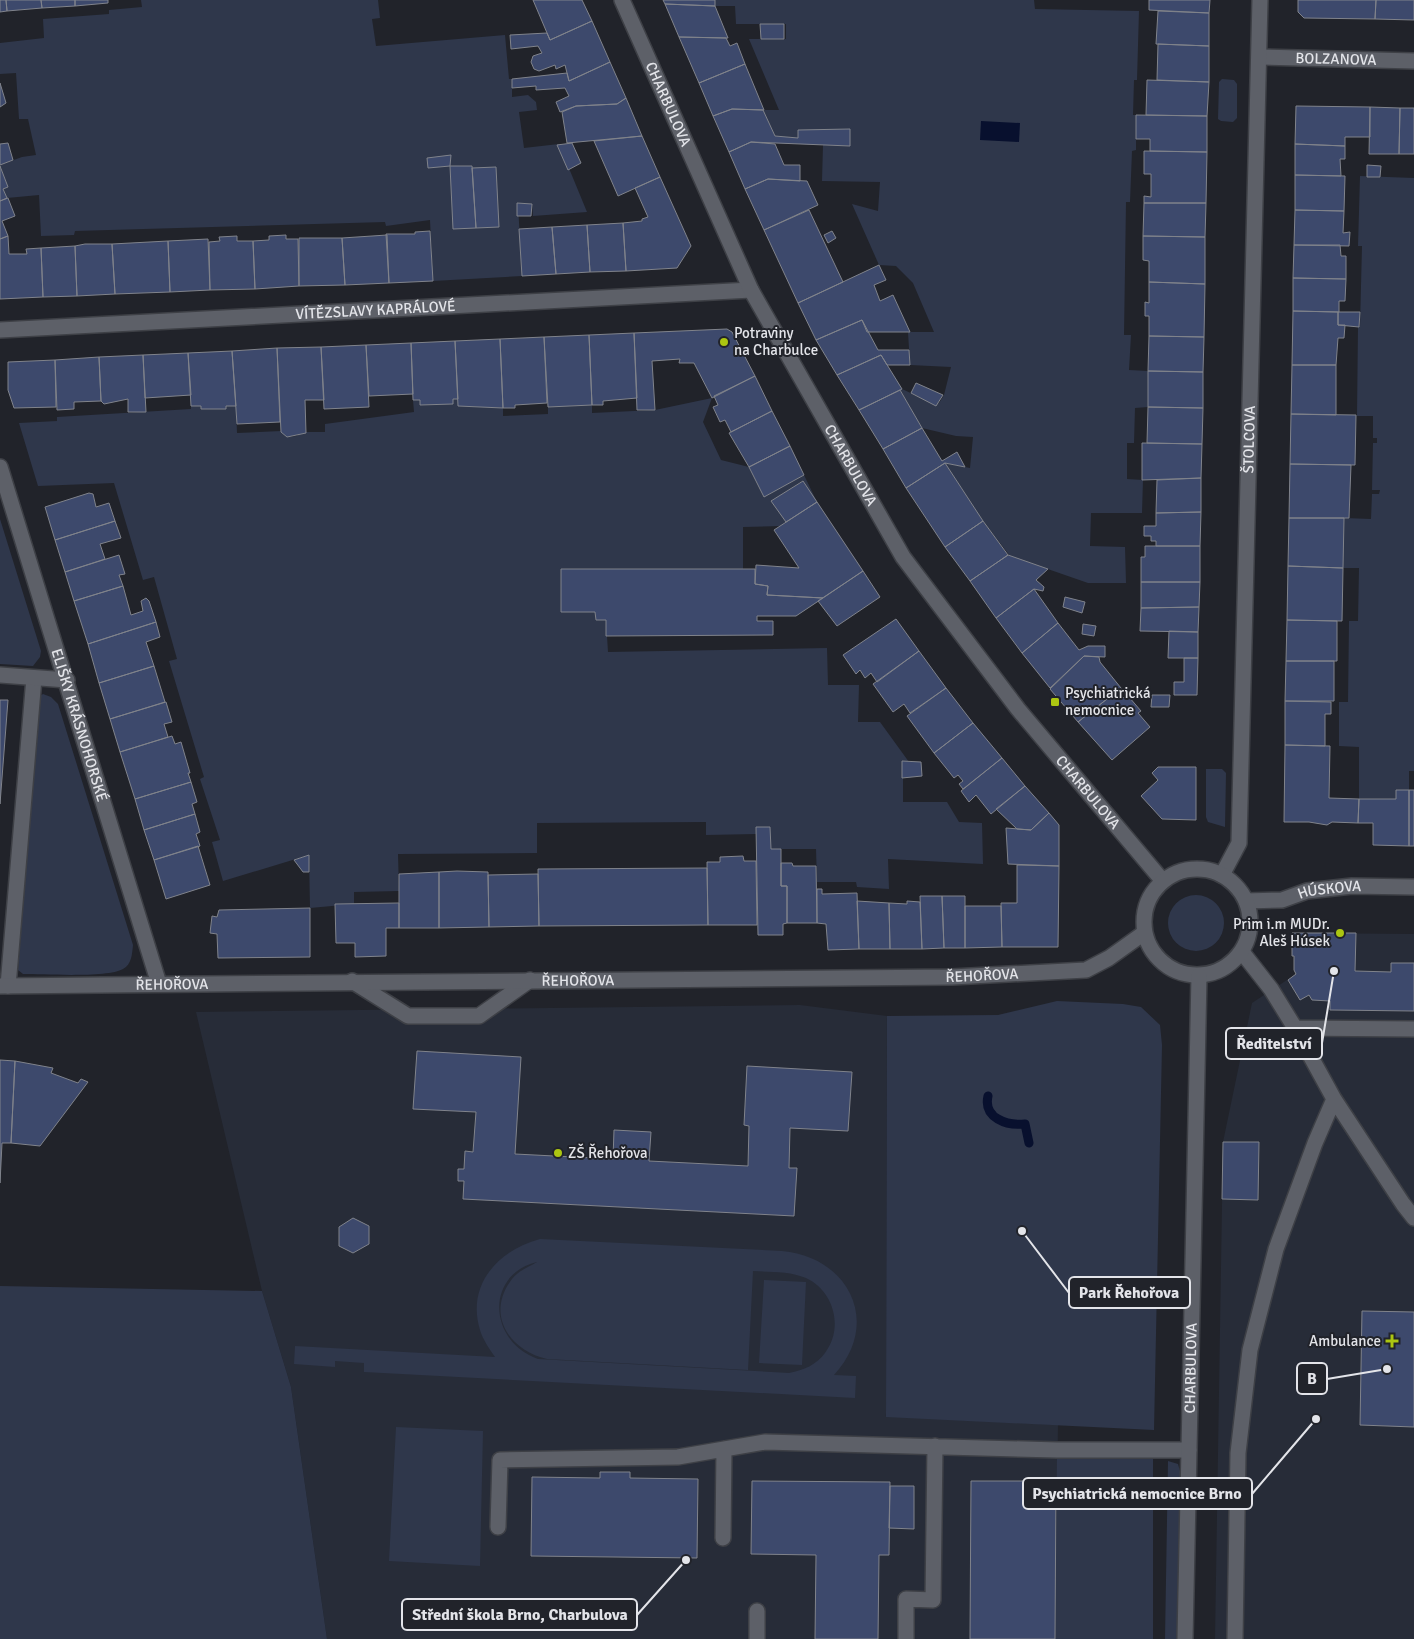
<svg xmlns="http://www.w3.org/2000/svg" width="1414" height="1639" font-family="Signika,sans-serif">
	<style>
		.built { fill: #272c38 }
		.green { fill: #2f374b; fill-rule: evenodd }
		.water { fill: #08102e }
		.lines { fill: none; stroke-linecap: round; stroke-linejoin: round }
		.stream { stroke: #08102e; stroke-width: 9 }
		.building { fill: #3d496c; stroke: #80838b }
		.service-casing { stroke: #3e4046; stroke-width: 18 }
		.minor-casing { stroke: #3e4046; stroke-width: 18 }
		.tertiary-casing { stroke: #3e4046; stroke-width: 18 }
		.service { stroke: #5d6068; stroke-width: 15 }
		.minor { stroke: #5d6068; stroke-width: 15 }
		.tertiary { stroke: #5d6068; stroke-width: 15 }
		.poi-dot { fill: #acc611; stroke: #21232a; stroke-width: 2 }
		.labels { text-anchor: middle; stroke-width: 4; stroke-linejoin: round; paint-order: stroke }
		.street-label { font-size: 15px; fill: #e3e4e9; stroke: #21232a }
		.poi-label { font-size: 15px; fill: #e3e4e9; stroke: #21232a; text-anchor: start }
		.leader { fill: none; stroke: #e3e4e9; stroke-width: 2 }
		.callout-dot { fill: #e3e4e9; stroke: #21232a; stroke-width: 2 }
		.callout { fill: #21232a; stroke: #e3e4e9; stroke-width: 2 }
		.callout-label { font-size: 16px; text-anchor: middle; font-weight: bold; fill: #e3e4e9 }
	</style>
	<rect width="100%" height="100%" fill="#21232a"/>
	<!-- built -->
	<path class="built" d="M1292 933 1414 934V1639H1215L1223 1142 1252 1003 1296 974 1294 956H1292Z
		M800 1005 887 1016 886 1416 1058 1425 1055 1639H327L291 1387 262 1291 196 1012Z"/>
	<!-- green -->
	<path class="green" d="M141 0H378L380 18 372 19 376 46 505 35 509 79H512V97L528 95 536 102 537 110 519 112 524 148 559 144 587 212 533 216 532 204H518L522 276 433 281 430 220 386 226 385 222 75 231 74 235 41 236 39 195 7 198 3 189 8 187 0 165 22 157 36 155 28 119H19L16 73 0 74V43L44 38 43 19 109 14V10L142 7Z
		M715 0H1034L1035 9 1139 11 1137 80H1134L1133 115H1136V150L1132 151 1130 202H1126L1124 335H1131L1129 370 1148 371V407L1135 408 1134 443H1127V479L1143 480 1142 513H1091L1090 546 1125 547 1126 583H1088L1010 556 983 521 945 463 970 468 973 437 956 436 922 428 900 390 902 389 934 404 939 403 944 395 951 367 910 365 908 332H934L913 283 896 266 879 265 852 204 878 211 880 182 822 181 823 145 850 146 798 131V138L775 136 763 110H779L749 39H786V24H736L735 6H715Z
		M1222 79 1234 80 1237 84V118L1233 122 1221 121 1218 119 1219 82Z
		M1360 176 1414 178V771H1409V790H1396V799H1359V747L1339 746V702H1348L1349 621H1358L1359 568H1343L1344 518 1371 519 1372 494H1379L1380 490H1372L1373 443H1377V438H1373V416H1357L1358 326H1360L1362 246H1358Z
		M712 398 703 422 721 460 749 467 764 497 804 475 817 502 802 481 772 501 786 522 781 526 743 527V569H561V611L595 612 596 620H606L608 652 827 648 828 685H859L858 722H880L909 762 903 763V802H947L959 822 982 823 983 864 888 859 889 889 857 887 856 882H817L816 849H771L770 827H756V834L706 835V822L537 823V853L398 854 399 891 354 892V904L310 908 309 855 223 881 212 842 220 840 200 779 204 777 169 661 177 659 154 577 143 580 114 483 38 486 19 423 57 421V417L191 409V406H201V409H226V406H236L237 433 281 431 287 437 297 436 300 432H325V424L414 412 413 400H420V405L453 404V399H458L459 406 503 408V416L548 414V407L592 405V413L655 410Z
		M0 519 41 651 40 657 33 666 0 664Z
		M43 694 51 697 58 704 133 945C132 954 132 964 123 969 108 978 44 974 23 974L18 970 40 696Z
		M1206 769H1222L1226 773 1225 827 1208 822 1206 817Z
		M1168 923a28 28 0 1 1 56 0a28 28 0 1 1-56 0Z
		M1057 1001 1123 1004 1141 1007 1160 1025 1162 1045 1154 1430 886 1417 887 1016 998 1015Z
		M540 1239 782 1251C849 1257 882 1323 834 1375L856 1376 855 1398 364 1372V1363L335 1361V1367L294 1364 295 1346 495 1357C489 1348 483 1340 480 1330 466 1284 499 1250 540 1239ZM537 1262C529 1267 519 1270 512 1279 485 1314 509 1350 547 1359L748 1370 753 1271C771 1272 790 1271 806 1278 834 1291 844 1328 825 1353 816 1365 804 1370 789 1373L538 1359C489 1342 484 1275 537 1262Z
		M764 1280 806 1282 802 1365 759 1363Z
		M0 1286 262 1291 291 1387 327 1639H0Z
		M396 1427 483 1431 480 1566 389 1561Z
		M1057 1455 1153 1456V1639H1055Z
		M1168 1461 1178 1464 1181 1475 1179 1639H1165Z"/>
	<!-- water -->
	<path class="water" d="M981 121 1020 123 1019 142 980 140Z"/>
	<g class="lines">
		<!-- stream -->
		<path class="stream" d="M988 1096C983 1118 1007 1126 1025 1124L1029 1143"/>
	</g>
	<!-- building -->
	<path class="building" d="M0 0H6L7 11 0 12Z
		M6 0H41L42 8 7 11Z
		M41 0H75V6L42 8Z
		M75 0H108V3L75 6Z
		M533 0H582L592 21 550 40Z
		M663 0H715V6L665 4Z
		M1149 0H1210L1209 13 1149 10Z
		M1298 0H1376L1375 19 1304 18 1298 12Z
		M1376 0H1414V20L1375 19Z
		M665 4 715 6 728 38 679 37Z
		M1158 11 1209 13V46L1156 44Z
		M592 21 610 62 569 81 565 65 556 69 555 65 539 71 534 69 531 62 533 56 542 53 538 46 511 49 510 35 547 33 550 40Z
		M760 24H784V39H761Z
		M679 37 726 38 730 46 737 43 745 64 699 83Z
		M1158 44 1209 46V82L1157 80Z
		M610 62 626 98 617 104 576 106 560 112 556 102 569 96 565 88 536 90V86L512 88V79L567 73 569 81Z
		M745 64 764 110 732 109 713 116 699 83Z
		M1147 80 1209 82 1207 116 1146 115Z
		M0 83 6 103 0 107Z
		M626 98 642 136 567 143 562 112 576 106 617 104Z
		M1296 106 1370 107V137H1345V146L1295 144Z
		M1370 107 1400 108 1399 154H1369Z
		M1400 108H1414V154H1399Z
		M732 109 763 110 775 136 798 138V130L850 129V146L751 142 729 152 713 116Z
		M1136 115 1207 116V152L1150 151V139H1136Z
		M642 136 660 177 618 196 594 141Z
		M751 142 775 144 784 165H800V181L768 179 745 189 729 152Z
		M8 143 13 160 0 165V144Z
		M572 143 581 163 568 170 557 145Z
		M1295 144 1345 146V159H1340L1341 176 1295 175Z
		M1144 151 1207 152 1206 203H1144V196L1151 197V174H1144Z
		M451 155 450 166 428 168 427 158Z
		M1367 165 1381 166 1380 177H1367Z
		M0 166 8 187 3 189 7 198 0 201Z
		M450 166H472L476 228 453 229Z
		M496 167 499 227 476 228 472 168Z
		M1295 175 1345 176 1344 211 1295 210Z
		M660 177 691 246 677 268 626 271 623 223 642 221V219L648 217 635 188Z
		M768 179 807 181 818 205 764 230 745 189Z
		M8 198 15 216 2 221 8 236 0 239V201Z
		M517 203 532 204 531 216H517Z
		M1144 203H1206L1205 237 1143 236Z
		M809 210 843 282 798 303 764 230Z
		M1295 210 1344 211 1343 233 1350 232 1349 246 1294 245Z
		M623 223 626 271 590 272 587 225Z
		M587 225 590 272 556 274 552 227Z
		M552 227 556 274 522 276 519 229Z
		M430 231 433 281 389 283 386 234H415V232Z
		M832 231 836 238 828 243 824 235Z
		M286 235V239H298L299 286 255 289 253 241 269 240V236Z
		M387 235 389 283 345 285 342 238Z
		M8 236 9 254H27L26 249 41 248 43 297 0 299V239Z
		M237 236V241H253L255 289 210 290 209 242 220 241 219 237Z
		M1143 236 1205 237V284L1149 282V261L1143 260Z
		M299 238H342L345 285 299 286Z
		M208 239 210 290 170 292 168 241Z
		M168 241 170 292 115 294 112 244Z
		M85 244H112L115 294 77 296 75 246Z
		M1294 245H1340L1341 256H1346V279L1293 278Z
		M75 246 77 296 43 297 41 248Z
		M879 265 886 280 874 285 880 301 893 295 910 332H867L862 320 816 340 798 303Z
		M1293 278 1346 279 1345 301H1339V312L1293 311Z
		M1149 282 1205 284 1204 337 1149 336V316H1145V302L1149 303Z
		M1293 311 1338 312V325H1345L1344 338H1338L1336 365H1292Z
		M1338 312H1360L1359 327 1338 325Z
		M862 320 878 350H909L910 365H887L881 355 837 375 816 340Z
		M727 329 732 332 755 376 712 398 694 363H679L680 359 652 361 655 410H637L634 333Z
		M634 333 637 398 603 401V405H592L589 335Z
		M589 335 592 405 548 407 544 337Z
		M1149 336 1204 337 1203 372 1148 371Z
		M544 337 547 403 515 405V408H503L500 339Z
		M500 339 503 408 458 406 455 341Z
		M455 341 458 399H453V404L420 405V400H413L411 343Z
		M411 343 413 394 369 396 366 345Z
		M366 345 369 407 324 409 321 347Z
		M321 347 324 400H305L306 433 287 437 281 432 277 348Z
		M277 348 280 422 237 424 232 351Z
		M232 351 236 406H226V409H201V406H191L188 353Z
		M188 353 191 395 145 398 143 355Z
		M143 355 146 412H128V399L104 404 101 401 99 357Z
		M881 355 902 389 859 410 837 375Z
		M99 357 101 401 74 402V409L57 410 55 360Z
		M55 360 56 407 14 408 8 390V362Z
		M1292 365H1336V415L1291 414Z
		M1148 371 1203 372V408L1148 407Z
		M755 376 772 411 731 432 725 420 720 422 713 407 718 405 714 396Z
		M916 383 943 395 936 406 911 393Z
		M900 390 922 428 883 449 859 410Z
		M1148 407 1203 408 1202 444 1147 443Z
		M772 411 790 446 749 467 729 433Z
		M1291 414 1356 415 1355 465 1290 464Z
		M922 428 942 461 957 452 965 467 945 463 906 488 883 449Z
		M1142 443 1202 444 1201 478 1142 480Z
		M790 446 804 475 764 497 749 467Z
		M945 463 983 521 945 547 906 488Z
		M1290 464 1351 465 1349 518H1289Z
		M1201 478V512L1156 513 1157 480Z
		M803 481 817 502 786 522 771 501Z
		M89 493 93 494 96 507 109 503 115 521 55 540 45 507Z
		M817 502 863 571 823 598 767 595 768 586 755 584 756 565 799 568 774 530Z
		M1201 512 1200 546H1156V541H1151V536H1144V526H1156V513Z
		M1289 518H1344L1343 568 1288 566Z
		M115 521 121 538 100 544 105 559 65 572 55 540Z
		M983 521 1008 555 970 581 945 547Z
		M1145 546H1200V582H1141V557H1145Z
		M119 555 125 574 119 575 123 586 74 601 65 572Z
		M1008 555 1048 569 1036 580 1044 587 1043 591 1034 589 996 618 970 581Z
		M1288 566 1343 568 1342 621 1287 620Z
		M561 569H755V584L768 586 767 595 823 598 796 616H757V621H773V635L606 636V620H596L595 612H561Z
		M863 571 880 597 837 626 818 601Z
		M1141 582H1200L1199 607 1141 608Z
		M123 586 131 615 143 611 141 601 146 598 149 601 156 622 88 644 74 601Z
		M1034 589 1058 623 1022 653 996 618Z
		M1065 597 1085 602 1082 613 1063 607Z
		M1199 607 1198 632 1140 631 1141 608Z
		M896 619 919 651 877 682 871 673 865 678 860 670 856 674 843 655Z
		M1287 620 1337 621V661H1286Z
		M156 622 160 637 146 642 154 666 99 683 88 644Z
		M1058 623 1079 650 1088 646H1105V657L1084 656 1050 688 1022 653Z
		M1083 624 1096 626 1094 636 1082 634Z
		M1169 631 1198 632V658H1168Z
		M919 651 946 688 910 713 904 704 893 712 873 684Z
		M1084 656 1099 657 1100 662 1121 688 1122 695 1117 691 1078 722 1050 689Z
		M1184 658H1198L1197 695H1174V682H1184Z
		M1286 661H1334V701H1285Z
		M154 666 165 702 110 719 99 683Z
		M946 688 973 723 934 753 907 716Z
		M1117 691 1126 700 1129 697 1141 711 1138 713 1150 727 1112 760 1078 722Z
		M1152 695H1170L1169 707H1151Z
		M0 700H8L0 804Z
		M1285 701 1331 702V714H1325V746L1285 745Z
		M166 702 172 722 164 724 168 737 120 752 110 719Z
		M973 723 1002 758 963 789 959 784 963 781 958 775 954 778 934 753Z
		M172 736 175 744 181 742 190 773H188L191 782 135 799 120 752Z
		M1285 745 1330 746 1329 798 1359 799 1358 823 1332 822 1327 825 1309 822H1284Z
		M1002 758 1025 786 991 814 976 795 969 802 961 791Z
		M902 761 921 762 922 776 902 778Z
		M1158 767H1196V820L1162 819 1141 796 1158 780 1152 773Z
		M191 782 197 802 192 804 195 814 144 830 135 799Z
		M1025 786 1049 813 1031 830 1017 829 996 809Z
		M1396 790H1409V846L1373 845V823H1358L1359 799H1396Z
		M1409 790H1414V846H1409Z
		M1049 813 1059 825V866L1008 864 1006 828 1031 830Z
		M195 814 200 832 196 834 200 846 154 860 144 830Z
		M756 827H770L771 849H781V886H787V923L783 924V935H758Z
		M198 846 210 885 166 899 154 860Z
		M309 855V872H303L294 860Z
		M743 856 744 861H756L757 925H708L707 862H720V857Z
		M781 863H792L793 866H816L817 923H787V886H781Z
		M1017 865 1059 866 1058 947H1002L1001 903H1017Z
		M707 868 708 925 539 926 538 869Z
		M457 871 488 872 489 927 439 928V872Z
		M439 872V928H399V874Z
		M538 874 539 926 489 927 488 875Z
		M817 889H822V894L857 893 859 949 828 950 826 924 817 923Z
		M920 896H942L944 948 922 949Z
		M942 896H965V948H944Z
		M857 901 889 903 890 949H859Z
		M907 901 920 902 922 949H890L889 903 907 904Z
		M399 903V928H386V956L355 957V943H336L335 904Z
		M965 906H1001L1002 947 965 948Z
		M310 908V957L218 958 217 934 210 933 212 916 217 917 219 910Z
		M1292 933H1356L1355 971 1391 972V963H1414V1011L1330 1010V1001L1312 1000 1309 995 1300 1000 1288 980 1296 974 1294 970V956H1292Z
		M417 1051 521 1057 515 1154 613 1159 614 1130 651 1132 649 1161 748 1166 749 1126 744 1125 747 1066 852 1072 848 1131 790 1128 789 1168H797L794 1216 463 1199 464 1181H458V1169H464L465 1151 473 1152 476 1112 413 1109Z
		M0 1060 15 1061 11 1143H2L0 1183Z
		M15 1061 53 1068 51 1073 78 1083 81 1079 88 1082 40 1146 11 1143Z
		M1223 1142H1259L1258 1200 1222 1199Z
		M353 1218 369 1226V1244L353 1253 339 1246V1227Z
		M1362 1311 1414 1312V1427L1360 1425Z
		M600 1472H630V1478L698 1479 697 1558 531 1556 532 1477 600 1478Z
		M752 1481 890 1482 889 1555H879L878 1639H815L816 1555 751 1554Z
		M971 1481H1056L1055 1639H970Z
		M890 1486H914V1529L889 1528Z"/>
	<g class="lines">
		<!-- service casing -->
		<g class="service-casing">
			<path id="service" d="M1242 952 1271 989 1295 1028 1334 1099 1403 1204 1414 1218
				M352 981 408 1016H479L530 980
				M8 986 34 678
				M1295 1028 1414 1029
				M498 1527 500 1460 678 1457 765 1442 1057 1450H1189
				M723 1538 724 1449
				M757 1639V1611
				M906 1639V1599L933 1600 935 1446
				M1235 1639 1238 1453 1250 1350 1276 1249 1315 1143 1334 1099"/>
		</g>
		<!-- minor casing -->
		<g class="minor-casing">
			<g id="minor">
				<path id="s1" d="M1260 57 1414 61"/>
				<path id="s2" d="M0 330 751 290"/>
				<path id="s3" d="M0 467 159 984"/>
				<path d="M0 675 67 680"/>
				<path id="s4" d="M1222 875 1239 843 1260 0"/>
				<path id="s5" d="M1246 901 1282 900 1307 891 1352 886 1414 887"/>
				<path id="s6" d="M0 986 952 977 1086 970 1109 958 1144 933"/>
			</g>
		</g>
		<!-- tertiary casing -->
		<g class="tertiary-casing">
			<g id="tertiary">
				<path id="s7" d="M622 0 751 290 903 557 1018 709 1162 880"/>
				<circle cx="1197" cy="922" r="53"/>
				<path id="s8" d="M1185 1639 1199 976"/>
			</g>
		</g>
		<!-- service -->
		<use href="#service" class="service"/>
		<!-- minor -->
		<use href="#minor" class="minor"/>
		<!-- tertiary -->
		<use href="#tertiary" class="tertiary"/>
	</g>
	<!-- markers -->
	<g class="poi-dot">
		<circle cx="724" cy="342" r="5"/>
		<rect x="1050" y="697" width="10" height="10" rx="2.5"/>
		<circle cx="1340" cy="933" r="5"/>
		<circle cx="558" cy="1153" r="5"/>
		<path d="M1389.5 1333.5h5v5h5v5h-5v5h-5v-5h-5v-5h5z"/>
	</g>
	<g class="labels">
		<!-- street labels -->
		<g class="street-label">
			<text dy="5" stroke="none"><textPath href="#s1" startOffset="76">BOLZANOVA</textPath></text>
			<text dy="5" stroke="none"><textPath href="#s7" startOffset="114">CHARBULOVA</textPath></text>
			<text dy="5" stroke="none"><textPath href="#s2" startOffset="376">VÍTĚZSLAVY KAPRÁLOVÉ</textPath></text>
			<text dy="5" stroke="none"><textPath href="#s4" startOffset="440">ŠTOLCOVA</textPath></text>
			<text dy="5" stroke="none"><textPath href="#s7" startOffset="519">CHARBULOVA</textPath></text>
			<text dy="5" stroke="none"><textPath href="#s3" startOffset="270">ELIŠKY KRÁSNOHORSKÉ</textPath></text>
			<text dy="5" stroke="none"><textPath href="#s7" startOffset="924">CHARBULOVA</textPath></text>
			<text dy="5" stroke="none"><textPath href="#s5" startOffset="85">HÚSKOVA</textPath></text>
			<text dy="5" stroke="none"><textPath href="#s6" startOffset="982">ŘEHOŘOVA</textPath></text>
			<text dy="5" stroke="none"><textPath href="#s6" startOffset="578">ŘEHOŘOVA</textPath></text>
			<text dy="5" stroke="none"><textPath href="#s6" startOffset="172">ŘEHOŘOVA</textPath></text>
			<text dy="5" stroke="none"><textPath href="#s8" startOffset="271">CHARBULOVA</textPath></text>
		</g>
		<!-- poi labels -->
		<g class="poi-label">
			<text x="734" y="338">Potraviny<tspan x="734" dy="17">na Charbulce</tspan></text>
			<text x="1065" y="698">Psychiatrická<tspan x="1065" dy="17">nemocnice</tspan></text>
			<text x="1330" y="929" text-anchor="end">Prim i.m MUDr.<tspan x="1330" dy="17">Aleš Húsek</tspan></text>
			<text x="568" y="1158">ZŠ Řehořova</text>
			<text x="1381" y="1346" text-anchor="end">Ambulance</text>
		</g>
	</g>
	<!-- callouts -->
	<path class="leader" d="M1334 971L1322 1043M1022 1231L1069 1293M1387 1369L1327 1379M1316 1419L1252 1494M686 1560L637 1615"/>
	<g class="callout-dot">
		<circle cx="1334" cy="971" r="5"/>
		<circle cx="1022" cy="1231" r="5"/>
		<circle cx="1387" cy="1369" r="5"/>
		<circle cx="1316" cy="1419" r="5"/>
		<circle cx="686" cy="1560" r="5"/>
	</g>
	<g class="callout">
		<rect x="1226" y="1028" width="96" height="31" rx="5"/>
		<rect x="1069" y="1277" width="121" height="31" rx="5"/>
		<rect x="1297" y="1363" width="30" height="31" rx="5"/>
		<rect x="1023" y="1478" width="229" height="31" rx="5"/>
		<rect x="402" y="1599" width="235" height="31" rx="5"/>
	</g>
	<g class="callout-label">
		<text x="1274" y="1049">Ředitelství</text>
		<text x="1129" y="1298">Park Řehořova</text>
		<text x="1312" y="1384">B</text>
		<text x="1137" y="1499">Psychiatrická nemocnice Brno</text>
		<text x="520" y="1620">Střední škola Brno, Charbulova</text>
	</g>
</svg>
